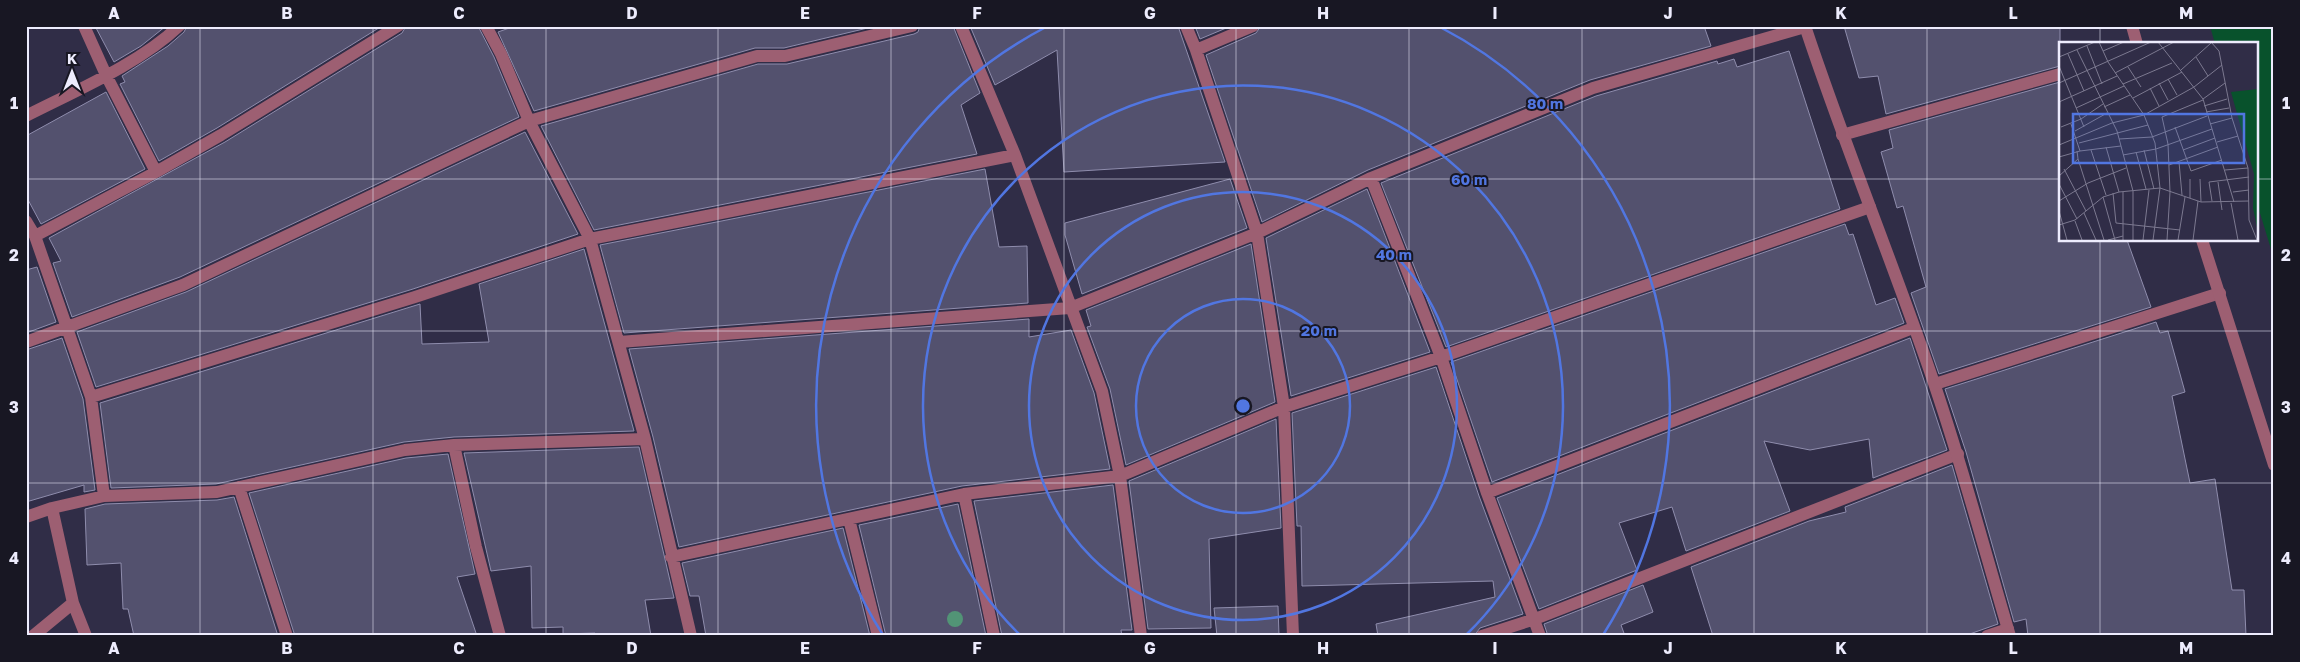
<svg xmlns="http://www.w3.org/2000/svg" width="2300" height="662" font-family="'Golos Text',sans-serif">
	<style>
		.green { fill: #08522c }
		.building { fill: #53516e; stroke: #8f8dad }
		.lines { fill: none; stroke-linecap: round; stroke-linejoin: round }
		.minor { stroke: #9d5f72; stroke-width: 12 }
		.tertiary { stroke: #9d5f72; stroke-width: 12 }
		.tree { fill: #529476 }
		.grid { fill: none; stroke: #edecfd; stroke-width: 1; stroke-opacity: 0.55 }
		.ring { fill: none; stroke: #5176e1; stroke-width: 2.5 }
		.inset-road { fill: none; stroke: #7c7990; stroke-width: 1 }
		.view { fill: #5176e1; fill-opacity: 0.15; stroke: #5176e1; stroke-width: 2.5 }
		.inset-edge { fill: none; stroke: #edecfd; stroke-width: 2.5 }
		.centre { fill: #5176e1; stroke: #181723; stroke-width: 2.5 }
		.ring-label { font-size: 15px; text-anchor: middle; font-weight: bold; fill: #5176e1; stroke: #181723; stroke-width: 4; stroke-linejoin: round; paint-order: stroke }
		.neatline { fill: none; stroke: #edecfd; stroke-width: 2 }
		.grid-label { font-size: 16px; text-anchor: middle; font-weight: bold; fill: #edecfd }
	</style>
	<rect width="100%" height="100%" fill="#302d47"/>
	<!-- green -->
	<path class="green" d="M2210 26H2274V259L2256 200V44H2215Z"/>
	<!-- building -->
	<path class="building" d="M95 26H166L141 46 114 62Z
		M187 26H382L217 128 159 161 120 84 125 82 122 76 168 46 184 32Z
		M406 26H478L494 57 519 117 180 277 72 317 53 263 61 261 49 238 225 142 402 33Z
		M515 26H876L784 48H755L534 111 498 32Z
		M920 26H953L980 93 961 105 977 154 594 230 541 126 758 64H787L914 34 918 32Z
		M970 26H1178L1225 162 1064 172 1057 50 995 85Z
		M1195 26H1231L1200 39Z
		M1261 26H1704L1711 46 1590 80 1368 170 1262 222 1206 55 1256 33Z
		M1844 26H2060V66L1886 114 1878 76 1859 78Z
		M1789 51 1840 209 1446 347 1381 183 1596 96 1717 61 1718 64 1734 59 1737 67Z
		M2060 82V240H2127L2151 307 1939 374 1911 293 1926 287 1903 206 1897 208 1881 152 1893 148 1889 130Z
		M106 92 145 169 41 224 26 196V136Z
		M525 132 578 234 413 289 96 387 77 332 186 292Z
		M985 169 999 247 1027 246 1028 303 624 333 600 245Z
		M1230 179 1247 228 1082 294 1065 235V223Z
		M1367 189 1430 352 1291 396 1266 238Z
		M1845 224 1849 235 1853 234 1876 305 1895 298 1904 323 1492 482 1451 362Z
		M1251 244 1275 402 1126 465 1110 389 1087 327 1091 326 1086 310Z
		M584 249 634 431 454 437 404 442 216 484 111 488 100 403 420 304 422 344 489 342 479 284Z
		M37 267 56 322 26 333V270Z
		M1029 319V337L1071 330 1094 393 1110 469 962 486 679 547 653 437 629 349Z
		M2156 322 2160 333 2168 331 2185 392 2172 396 2190 483 2215 479 2232 590H2244L2246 636H2028L2026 619 2014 622 1966 452 1945 389Z
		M62 338 83 399 95 490 84 492V485L26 502V350Z
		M1910 338 1947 450 1873 478 1869 439 1810 450 1764 441 1790 511 1686 551 1672 507 1619 523 1637 570 1539 609 1497 498Z
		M1436 367 1479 496 1523 614 1480 628 1474 636H1378L1376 624 1495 597 1493 581 1302 586 1301 526H1297L1292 413Z
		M1276 419 1281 528 1209 539 1211 628 1148 629 1129 481Z
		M639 447 674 598 645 600 651 636H595V633L563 634V627L532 628 531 566 491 571 464 453Z
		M448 454 475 574 457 577 477 636H295L249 493 406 458Z
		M1952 465 1998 624 1964 636H1713L1691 567 1809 521 1846 512 1845 507Z
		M1113 485 1132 630H1121L1122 636H1002L974 501Z
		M234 497 278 636H134L128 609H123L121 563 87 565 85 509 105 504 217 500Z
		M958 504 986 636H886L859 525Z
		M843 528 870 636H706L699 596H690L682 563Z
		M1643 585 1653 612 1621 625 1625 636H1548L1544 624Z
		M1278 606 1279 636H1217L1214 608Z"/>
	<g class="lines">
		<!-- minor -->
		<path class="minor" d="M84 26 106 75 156 172
			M486 26 501 54 529 121 590 239 645 439 691 636
			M961 26 1015 155 1102 391 1120 476 1141 636
			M1186 26 1196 50
			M1253 26 1196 50 1257 233 1284 407 1293 636
			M26 116C75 91 139 64 179 26
			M1842 135 2060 74
			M1371 178 1441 357 1487 493 1540 636
			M26 221 35 236 91 397 104 496
			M35 236 156 172 221 135 398 26
			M26 342 183 285 529 121 757 56H785L912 26
			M619 342 1070 308 1257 233 1371 178 1593 88 1805 27
			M1935 384 2220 293
			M91 397 415 297 590 239 1015 155
			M454 445 476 547 500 636
			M239 487 287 636
			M1487 493 1913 328
			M964 494 994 636
			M26 517 52 508 104 496 217 492 405 450 454 445 645 439
			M849 519 878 636
			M671 557 964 494 1120 476 1284 407 1441 357 1870 207
			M73 603 86 636
			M33 636 73 603 52 508
			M1482 636 1535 619 1958 454
			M1987 636 2008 629"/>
		<!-- tertiary -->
		<path class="tertiary" d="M1805 26C1845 147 1894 265 1935 386 1963 468 1985 552 2010 636
			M2132 26 2137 44
			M2202 240 2274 465"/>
	</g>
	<!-- trees -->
	<circle class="tree" cx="955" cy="619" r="8"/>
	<!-- grid -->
	<path class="grid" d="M200 26V636M373 26V636M546 26V636M718 26V636M891 26V636M1064 26V636M1236 26V636M1409 26V636M1582 26V636M1754 26V636M1927 26V636M2100 26V44M26 179H2060M2256 179H2274M2100 240V636M26 331H2274M26 483H2274"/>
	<!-- distance rings -->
	<g class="ring">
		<circle cx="1243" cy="406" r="107"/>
		<circle cx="1243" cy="406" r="214"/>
		<path d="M1019 634A320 320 0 1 1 1467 634"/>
		<path d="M883 635A427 427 0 0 1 1046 27M1440 27A427 427 0 0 1 1603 635"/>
	</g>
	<!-- overview -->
	<g transform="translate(2059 42)">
		<rect width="199" height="199" fill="#302d47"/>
		<path d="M199 47V190L194 166 195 132 172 50Z" fill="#08522c"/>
		<path class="inset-road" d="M40 0 49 20 85 73 96 101 101 146 94 198M99 0 144 57 175 160M152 0 160 9 173 76 189 126 190 178 198 198M28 4 43 42M18 8 58 89 74 149V198M44 9 65 0M9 12 25 49M0 15 36 0M137 15 149 34M0 24 25 85M69 25 82 45M122 28 152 1M56 31 115 0M109 37 118 53M0 41 92 0M100 41 109 58M64 42 113 21M91 46 100 64M74 56 123 30M144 57 166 41M0 60 58 34M145 64 168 57M45 65 71 53M17 66 65 44M147 70 170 66M12 82 21 109M151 82 173 76M2 85 22 77 44 62M116 85 132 129 163 118M0 86 1 59M16 89 48 71M60 97 93 95 148 74M158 100 179 94M20 101 89 83M0 103 53 81 85 73 135 45 163 23M47 105 60 150M32 108 47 153M85 108 95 147M124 108 156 96M77 110 87 147M64 113 97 107 153 87M0 115 21 109 62 104M19 117 45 198M120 120 123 153M110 123 159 105M5 127 27 169M166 128 189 126M0 134 19 117 18 109M131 137V156M141 137 142 160M159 140 163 168M0 142 18 177M174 150 190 148M54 151 57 181 121 188M44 155 56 198M0 159 29 141 67 126M153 159 150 140 190 135M172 161 179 198M0 169 8 198M25 171 37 198M16 179 23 198M0 183 16 178 44 155 60 150 101 146 142 160 190 159M49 198 64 194M64 198V150M84 198 90 148M108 198 111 150 109 102 103 75 144 58M119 198 126 155M134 198 139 159"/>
		<path class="view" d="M14 72H185V121H14Z"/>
		<rect width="199" height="199" class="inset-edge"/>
	</g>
	<circle cx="1243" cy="406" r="8" class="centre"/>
	<g class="ring-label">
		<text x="1545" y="109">80 m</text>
		<text x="1469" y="185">60 m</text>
		<text x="1394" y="260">40 m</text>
		<text x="1319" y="336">20 m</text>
	</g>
	<!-- border -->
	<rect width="2300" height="662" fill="none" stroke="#181723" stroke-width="55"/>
	<!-- north arrow -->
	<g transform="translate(72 72)" stroke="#181723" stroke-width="4" paint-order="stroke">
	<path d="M0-4L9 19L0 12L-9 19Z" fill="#edecfd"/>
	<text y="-8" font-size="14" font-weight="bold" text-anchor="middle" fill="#edecfd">K</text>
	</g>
	<rect x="28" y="28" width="2244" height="606" class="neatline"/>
	<g class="grid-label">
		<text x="114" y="19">A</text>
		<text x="287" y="19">B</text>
		<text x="459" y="19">C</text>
		<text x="632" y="19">D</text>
		<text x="805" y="19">E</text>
		<text x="977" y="19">F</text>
		<text x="1150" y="19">G</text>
		<text x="1323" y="19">H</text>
		<text x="1495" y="19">I</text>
		<text x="1668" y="19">J</text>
		<text x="1841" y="19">K</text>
		<text x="2013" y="19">L</text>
		<text x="2186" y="19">M</text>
		<text x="14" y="109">1</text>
		<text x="2286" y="109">1</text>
		<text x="14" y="261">2</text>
		<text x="2286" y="261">2</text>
		<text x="14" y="413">3</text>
		<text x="2286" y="413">3</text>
		<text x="14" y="564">4</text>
		<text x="2286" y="564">4</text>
		<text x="114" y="654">A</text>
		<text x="287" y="654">B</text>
		<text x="459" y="654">C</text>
		<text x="632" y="654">D</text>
		<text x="805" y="654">E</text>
		<text x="977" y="654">F</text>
		<text x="1150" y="654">G</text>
		<text x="1323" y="654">H</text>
		<text x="1495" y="654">I</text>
		<text x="1668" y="654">J</text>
		<text x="1841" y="654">K</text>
		<text x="2013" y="654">L</text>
		<text x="2186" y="654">M</text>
	</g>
</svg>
